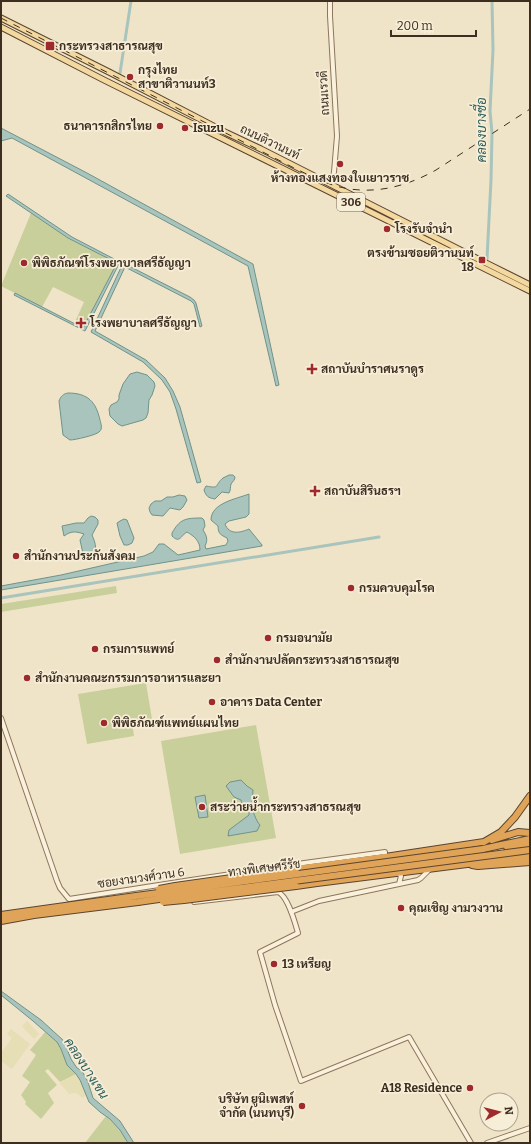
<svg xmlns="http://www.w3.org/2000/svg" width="531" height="1144" font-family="Bitter,Sarabun,serif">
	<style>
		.farmland { fill: #e6deb5 }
		.green { fill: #c9cf9b }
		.water { fill: #a9c4bc; stroke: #6f938a }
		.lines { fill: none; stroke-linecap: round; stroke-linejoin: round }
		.canal { stroke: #a9c4bc; stroke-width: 3 }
		.tertiary-casing { stroke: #8d765c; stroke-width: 6 }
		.primary-casing { stroke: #5b4430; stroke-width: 7 }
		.motorway-casing { stroke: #5b4430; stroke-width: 8 }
		.tertiary { stroke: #faf1dc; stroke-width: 4 }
		.primary { stroke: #f3d9a0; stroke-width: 5 }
		.motorway { stroke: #e0a458; stroke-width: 6 }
		.rail { stroke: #3d2e20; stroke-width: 1; stroke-dasharray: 7 7; stroke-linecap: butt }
		.motorway-bridge-casing { stroke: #5b4430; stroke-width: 8; stroke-linecap: butt }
		.motorway-bridge { stroke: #e0a458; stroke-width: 6 }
		.poi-dot { fill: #9e2a2b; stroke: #f7eed8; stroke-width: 1.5 }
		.labels { text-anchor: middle; stroke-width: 3.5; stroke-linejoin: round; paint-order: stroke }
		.shield { fill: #f7eed8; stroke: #756857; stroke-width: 1 }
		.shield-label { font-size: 11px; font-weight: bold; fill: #3d2e20 }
		.poi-label { font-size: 12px; font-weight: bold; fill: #3d2e20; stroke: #f7eed8; text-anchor: start }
		.street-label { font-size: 12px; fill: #3d2e20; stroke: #f7eed8 }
		.water-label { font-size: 13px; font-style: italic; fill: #2f5d5a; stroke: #f7eed8 }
	</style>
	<rect width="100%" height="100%" fill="#f0e4c8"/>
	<!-- farmland -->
	<path class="farmland" d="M27 1021 39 1034 34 1039 22 1026Z
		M11 1029 30 1044 12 1069 1 1061V1053L12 1038 7 1034Z
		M76 1074 80 1080 87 1096H85L83 1098 76 1093 69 1094 60 1083Z"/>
	<!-- green -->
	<path class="green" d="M31 213 68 238 117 263 84 328 74 324 84 302 53 287 42 307 1 286Z
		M116 586 117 593 1 612V604Z
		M146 683 152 719 132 722 134 736 87 744 78 694Z
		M256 725 276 838 180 854 161 741Z
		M45 1032 57 1042 61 1049 67 1065 76 1074 60 1082 48 1069 45 1071 57 1085 48 1093 54 1103 41 1119 25 1104 26 1102 21 1095 30 1082 22 1076 36 1055 30 1050Z
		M106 1116C115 1122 121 1132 127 1141L125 1143H85Z"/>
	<!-- water -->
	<path class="water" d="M1 128 87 173 253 264 279 385 276 386 248 266 12 138 1 141Z
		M8 194 72 237 120 262 85 331 14 295 15 293 83 328 117 263 68 238 6 196Z
		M123 263 190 297 194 300 196 303 202 326 200 327 194 304 191 301 125 267 95 331 146 360 165 378 173 391 180 407 201 482 197 483 176 409 170 392 162 380 143 362 91 332Z
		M137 372 147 375 154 382 155 386 152 395 149 400 148 413 146 418 143 420 122 426 118 424 110 416 109 409 111 405 117 402 119 399V395L123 384 130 374Z
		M68 393C88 393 96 402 100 420 101 424 103 429 99 432 96 435 75 440 70 440L63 435 59 401C61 396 63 394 68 393Z
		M229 475H233L235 477C235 480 233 481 231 484 230 487 231 490 229 493L222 492 215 499C208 498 206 496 204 490L206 486C221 489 214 485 223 478 225 477 227 476 229 475Z
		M249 494V514L246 517 229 521 225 524C229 535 240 533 249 529L262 545V546L1 590V586L61 575 144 556 153 552 159 544H164L178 555 200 550C200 541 194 536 187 532 181 535 180 544 172 536V533C180 519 185 518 202 518L204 520 205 526 203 530C207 536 208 540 205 546L206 549 226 545 228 541 227 538C221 535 218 534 218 526L211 520C211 503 236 499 249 494Z
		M179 495 185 496 187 500 183 507 180 510 170 508 163 516 152 515 150 512 149 508 151 504 155 501H161L167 497H173Z
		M91 516 95 517 98 520V524L92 535C95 542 97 547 94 555L87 560 84 558 80 540 84 534C75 531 71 531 64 536L62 526 76 523H84L88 518Z
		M124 519 127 520 134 538 132 543 128 545H124L120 536 117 523 120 521Z
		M241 780 247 786 253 790C253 795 252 799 252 804 252 810 256 821 260 825L257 831 228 836 229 830 249 815V810L242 805 241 800 234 797 226 786 230 782Z
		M205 795 208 817 199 818 195 797Z
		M1 991 41 1020 64 1041 71 1059 77 1068 82 1071 88 1082 93 1098 120 1121 134 1143H128L120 1130 110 1119 100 1112 89 1102 80 1080 76 1074 67 1065 61 1049 57 1042 33 1021 1 995Z"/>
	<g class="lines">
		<!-- canal -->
		<path class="canal" d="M120 73 131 1
			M487 259 491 180 492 133 490 111 493 50 492 1
			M1 598 379 537"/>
		<!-- tertiary casing -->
		<g class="tertiary-casing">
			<path id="tertiary" d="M330 1V16L337 136 334 172 331 184
				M1 718 57 881 60 888 69 899 191 880 192 885
				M398 873 401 876 399 884
				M191 880 297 864 385 852V857
				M193 898 194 902 278 892C288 896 295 923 298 933L260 952 275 1005 301 1081 409 1037 471 1143
				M291 912 319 901 418 880 421 878 430 869
				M487 1143 530 1128"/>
		</g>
		<!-- primary casing -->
		<g class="primary-casing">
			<path id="primary" d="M1 18 109 72 227 133 261 149 482 261 530 285
				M1 27 104 80 530 291"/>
		</g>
		<!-- motorway casing -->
		<g class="motorway-casing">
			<path id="motorway" d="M492 840 518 832 530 833
				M507 847 530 844
				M483 849 501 845 530 839
				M472 865 478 866 530 862
				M296 869 385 857 484 842 501 832 515 817 530 796
				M296 886 317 883 467 864C488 859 509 858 530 856
				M1 915 136 896
				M1 921 34 915 138 902"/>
		</g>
		<!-- tertiary -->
		<use href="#tertiary" class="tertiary"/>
		<!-- primary -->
		<use href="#primary" class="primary"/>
		<!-- motorway -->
		<use href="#motorway" class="motorway"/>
		<!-- rail -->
		<path class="rail" d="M1 18 296 169C309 175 322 182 336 186 371 196 406 187 436 170L530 109"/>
		<!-- motorway-bridge casing -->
		<g class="motorway-bridge-casing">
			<path id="motorway-bridge" d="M159 889 175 886 296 869
				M136 896 483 849
				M138 902 180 896 530 850
				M163 902 184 900 296 886"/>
		</g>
		<!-- motorway-bridge -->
		<use href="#motorway-bridge" class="motorway-bridge"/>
	</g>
	<!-- markers -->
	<g class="poi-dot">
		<rect x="45" y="41" width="10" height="10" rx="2"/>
		<circle cx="130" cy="77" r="4"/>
		<circle cx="160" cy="126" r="4"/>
		<circle cx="185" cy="128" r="4"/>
		<circle cx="340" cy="164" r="4"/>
		<circle cx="387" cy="229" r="4"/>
		<rect x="478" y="256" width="8" height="8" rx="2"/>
		<circle cx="24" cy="263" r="4"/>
		<path d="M79 317h4v4h4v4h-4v4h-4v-4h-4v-4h4z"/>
		<path d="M310 363h4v4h4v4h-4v4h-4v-4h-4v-4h4z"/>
		<path d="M313 485h4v4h4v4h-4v4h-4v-4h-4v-4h4z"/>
		<circle cx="16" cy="556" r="4"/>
		<circle cx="351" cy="588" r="4"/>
		<circle cx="268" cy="638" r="4"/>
		<circle cx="95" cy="649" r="4"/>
		<circle cx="217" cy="660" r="4"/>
		<circle cx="27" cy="678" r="4"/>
		<circle cx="212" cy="702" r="4"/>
		<circle cx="104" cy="723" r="4"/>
		<circle cx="202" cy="807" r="4"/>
		<circle cx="401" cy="908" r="4"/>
		<circle cx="274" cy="964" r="4"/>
		<circle cx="470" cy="1088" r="4"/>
		<circle cx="302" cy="1106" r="4"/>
	</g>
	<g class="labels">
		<!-- shield labels -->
		<rect class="shield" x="337" y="193" width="28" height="18" rx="3"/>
		<g class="shield-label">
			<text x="351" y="206">306</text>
		</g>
		<!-- poi labels -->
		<g class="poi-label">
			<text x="59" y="50">กระทรวงสาธารณสุข</text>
			<text x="138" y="74">กรุงไทย<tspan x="138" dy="14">สาขาติวานนท์3</tspan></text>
			<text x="152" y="130" text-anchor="end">ธนาคารกสิกรไทย</text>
			<text x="193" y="132">Isuzu</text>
			<text x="340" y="182" text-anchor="middle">ห้างทองแสงทองใบเยาวราช</text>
			<text x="395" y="233">โรงรับจำนำ</text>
			<text x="474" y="257" text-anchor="end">ตรงข้ามซอยติวานนท์<tspan x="474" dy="14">18</tspan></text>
			<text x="32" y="267">พิพิธภัณฑ์โรงพยาบาลศรีธัญญา</text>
			<text x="90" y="327">โรงพยาบาลศรีธัญญา</text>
			<text x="321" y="373">สถาบันบำราศนราดูร</text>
			<text x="324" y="495">สถาบันสิรินธรฯ</text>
			<text x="24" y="560">สำนักงานประกันสังคม</text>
			<text x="359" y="592">กรมควบคุมโรค</text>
			<text x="276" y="642">กรมอนามัย</text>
			<text x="103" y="653">กรมการแพทย์</text>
			<text x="225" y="664">สำนักงานปลัดกระทรวงสาธารณสุข</text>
			<text x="35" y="682">สำนักงานคณะกรรมการอาหารและยา</text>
			<text x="220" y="706">อาคาร Data Center</text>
			<text x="112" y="727">พิพิธภัณฑ์แพทย์แผนไทย</text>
			<text x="210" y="811">สระว่ายน้ำกระทรวงสาธรณสุข</text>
			<text x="409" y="912">คุณเชิญ งามวงวาน</text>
			<text x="282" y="968">13 เหรียญ</text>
			<text x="462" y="1092" text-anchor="end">A18 Residence</text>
			<text x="294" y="1103" text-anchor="end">บริษัท ยูนิเพสท์<tspan x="294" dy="14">จำกัด (นนทบุรี)</tspan></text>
		</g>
		<!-- street labels -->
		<g class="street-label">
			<text transform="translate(324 93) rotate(-93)" y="4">ถนนเรวดี</text>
			<text transform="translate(270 142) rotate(26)" y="4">ถนนติวานนท์</text>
			<text transform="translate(264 868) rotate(-7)" y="4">ทางพิเศษศรีรัช</text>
			<text transform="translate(141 878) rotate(-8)" y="4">ซอยงามวงศ์วาน 6</text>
		</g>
		<!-- water labels -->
		<g class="water-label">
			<text transform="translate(481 130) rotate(-90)" y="5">คลองบางซื่อ</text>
			<text transform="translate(87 1068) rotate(57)" y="5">คลองบางเขน</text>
		</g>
	</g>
	<!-- border -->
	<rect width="531" height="1144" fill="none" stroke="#3d2e20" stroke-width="4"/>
	<!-- north arrow -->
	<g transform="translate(499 1112) rotate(83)"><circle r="19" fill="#f7eed8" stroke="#ada18e"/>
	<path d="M0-3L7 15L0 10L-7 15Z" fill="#9e2a2b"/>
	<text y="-6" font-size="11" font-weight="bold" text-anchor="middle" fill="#3d2e20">N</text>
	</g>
	<!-- scale -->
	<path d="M391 30v6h85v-6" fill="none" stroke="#3d2e20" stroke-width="2"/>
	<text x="397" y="30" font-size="12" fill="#3d2e20" stroke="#f7eed8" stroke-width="3" paint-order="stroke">200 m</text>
</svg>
